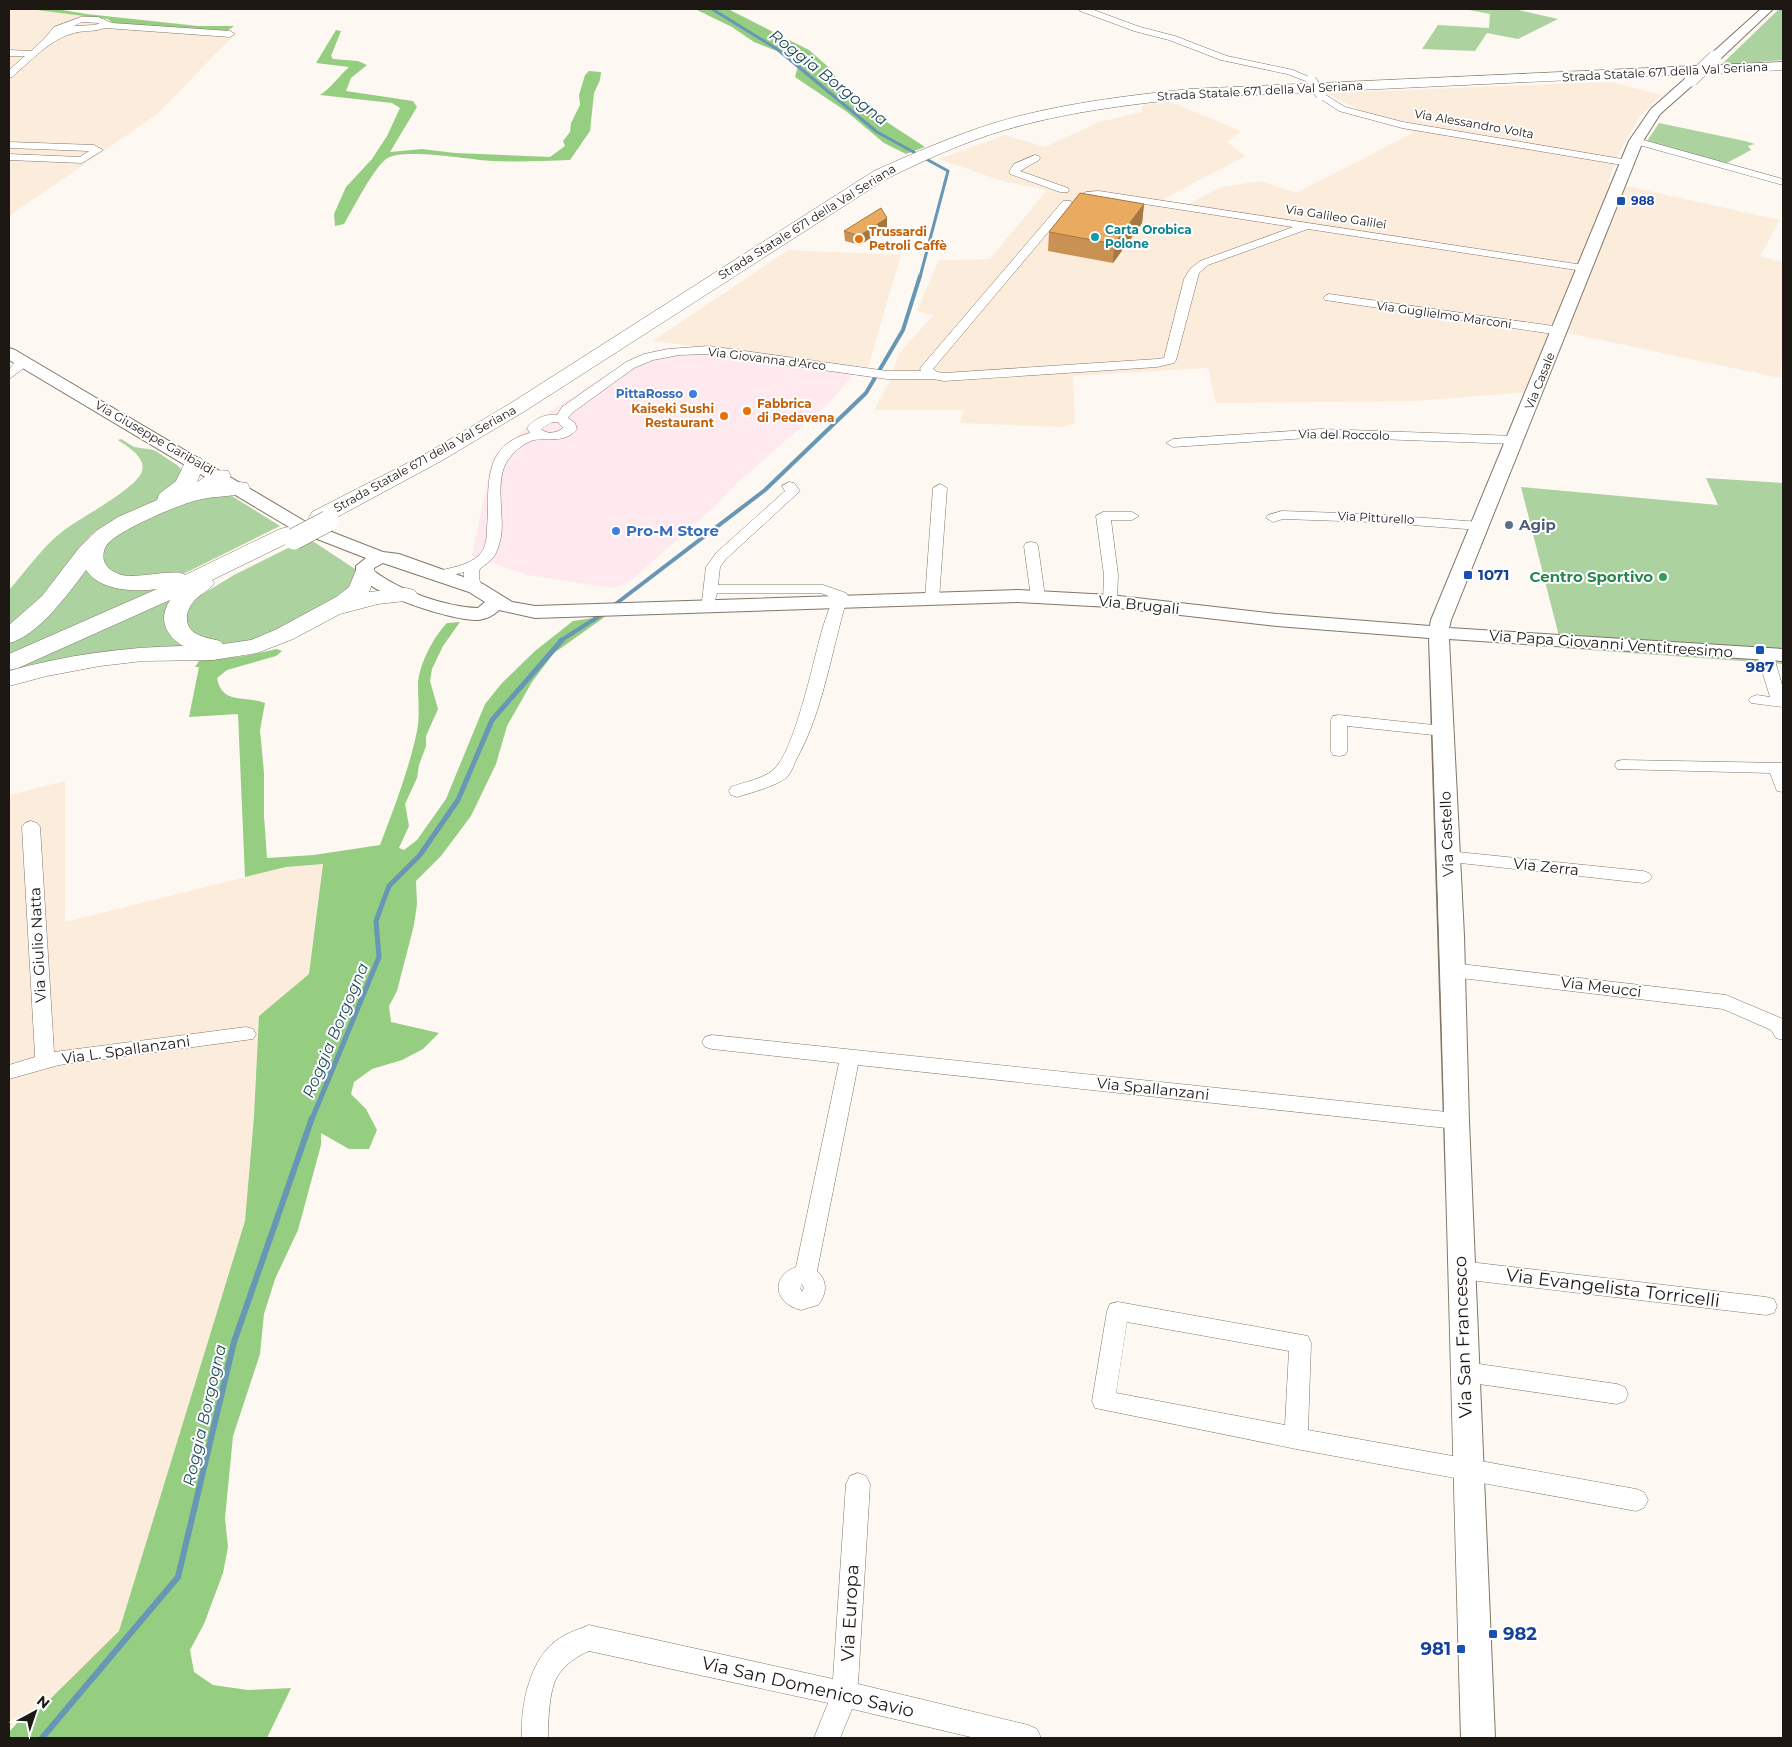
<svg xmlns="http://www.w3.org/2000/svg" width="1792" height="1747" font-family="Montserrat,sans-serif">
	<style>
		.commercial { fill: #fee9ef }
		.built { fill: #fcecdc }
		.green { fill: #acd29f }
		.forest { fill: #95cd81 }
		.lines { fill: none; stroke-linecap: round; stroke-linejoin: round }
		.stream-far3 { stroke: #6797b5; stroke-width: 3 }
		.stream-far2 { stroke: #6797b5; stroke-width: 4 }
		.stream-far1 { stroke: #6797b5; stroke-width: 5 }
		.stream { stroke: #6797b5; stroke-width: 6 }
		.minor-casing { stroke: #827669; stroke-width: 1 }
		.tertiary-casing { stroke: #827669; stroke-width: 2 }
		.trunk-casing { stroke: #827669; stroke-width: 1 }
		.minor { fill: #fff; fill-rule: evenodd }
		.tertiary { fill: #fff; fill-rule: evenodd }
		.trunk { fill: #fff; fill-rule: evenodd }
		.minor-bridge-casing { stroke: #827669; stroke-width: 11; stroke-linecap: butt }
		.tertiary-bridge-casing { stroke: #827669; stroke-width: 14; stroke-linecap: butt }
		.trunk-bridge-casing { stroke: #827669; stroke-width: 22; stroke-linecap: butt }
		.minor-bridge { stroke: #fff; stroke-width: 10 }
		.tertiary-bridge { stroke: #fff; stroke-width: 13 }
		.trunk-bridge { stroke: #fff; stroke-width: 21 }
		.wall { fill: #c99253 }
		.shaded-wall { fill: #a47743 }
		.building { fill: #eaaa60; stroke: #a47743 }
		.transit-dot { fill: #1a4fb4; stroke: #fff; stroke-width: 2 }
		.culture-dot { fill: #0f9aa8; stroke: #fff; stroke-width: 2 }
		.food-dot { fill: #e8710a; stroke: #fff; stroke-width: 2 }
		.shop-dot { fill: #3f7fe0; stroke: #fff; stroke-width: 2 }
		.service-dot { fill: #5c6f8a; stroke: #fff; stroke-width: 2 }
		.leisure-dot { fill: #2e9e5b; stroke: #fff; stroke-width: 2 }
		.labels { text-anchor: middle; stroke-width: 4; stroke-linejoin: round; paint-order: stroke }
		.far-street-label { font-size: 12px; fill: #1d1813; stroke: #fff }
		.far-transit-label { font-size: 12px; font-weight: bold; fill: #164399; stroke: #fff; text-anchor: start }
		.far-culture-label { font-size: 12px; font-weight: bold; fill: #0d838f; stroke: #fff; text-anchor: start }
		.far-food-label { font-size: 12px; font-weight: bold; fill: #c56008; stroke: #fff; text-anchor: start }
		.far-shop-label { font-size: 12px; font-weight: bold; fill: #366cbe; stroke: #fff; text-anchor: end }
		.service-label { font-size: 15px; font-weight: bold; fill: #4e5e75; stroke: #fff; text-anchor: start }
		.shop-label { font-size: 15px; font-weight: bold; fill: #366cbe; stroke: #fff; text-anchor: start }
		.transit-label { font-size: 15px; font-weight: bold; fill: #164399; stroke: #fff; text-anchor: start }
		.leisure-label { font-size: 15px; font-weight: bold; fill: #27864d; stroke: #fff; text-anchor: end }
		.street-label { font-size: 15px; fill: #1d1813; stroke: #fff }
		.water-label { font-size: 16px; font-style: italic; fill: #234b62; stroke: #fff }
		.near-street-label { font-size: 18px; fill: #1d1813; stroke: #fff }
		.near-transit-label { font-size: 18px; font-weight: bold; fill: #164399; stroke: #fff; text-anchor: start }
	</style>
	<rect width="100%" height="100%" fill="#fef8f2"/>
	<!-- commercial -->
	<path class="commercial" d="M698 346 856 366 850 379 829 403 737 483 713 508 627 584 611 588 528 575 472 556 492 458 529 425 628 361 654 351Z"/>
	<!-- built -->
	<path class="built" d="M9 9H29L108 19 114 24 237 32 156 115 9 216Z
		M1611 82 1662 95 1639 117 1618 155 1608 182 1780 220 1760 256 1783 262V346L1780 378 1568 333 1541 391 1415 401 1216 403 1208 368 1073 376 1075 423 1062 427 960 423 964 410H874L889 383 899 353 934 315 917 311 939 260 990 259 1047 190 1002 181 939 159 1005 135 1045 147 1099 122 1142 112V105L1171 102 1241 131 1227 142 1245 156 1162 200 1189 204 1221 187 1261 181 1296 193 1413 133 1361 111 1326 93Z
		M788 250 901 255 868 367 653 341Z
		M65 781V922L286 867 323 864 309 974 259 1016 254 1116 245 1221 119 1631 34 1715 9 1726V795Z"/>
	<!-- green -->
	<path class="green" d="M1464 9H1514L1558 19 1518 39 1487 33 1475 51 1422 49 1438 25 1489 28 1490 14Z
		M1779 9H1783V60L1721 65Z
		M1659 123 1745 141 1755 144 1748 146 1751 150 1725 164 1647 141Z
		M121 439 134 447 154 450 177 465 184 472 168 495 108 524 91 535 79 549 69 567 21 619 9 628V590C26 571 42 547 63 531 78 519 138 488 142 471 146 457 128 447 118 440Z
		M1706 478 1783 483V664L1562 648 1521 487 1718 505Z
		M218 493 232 496 280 526 177 577C153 581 117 582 100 561L107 541 161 511Z
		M308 538 358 571 354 591C334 600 315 610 295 620 254 642 225 659 183 624L184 612 196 598 234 575Z
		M86 569C102 593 138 586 164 587L9 656V642L26 631Z
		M174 597 188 646 37 667 9 674V670Z"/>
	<!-- forest -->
	<path class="forest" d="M29 9H57L86 14 198 26H234L227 31 114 24 108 19Z
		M695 9H728L809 50 833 71 841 92 925 147 906 154 884 143 847 112 795 77 799 63 792 57 754 42 732 27Z
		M336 30 341 31 331 56 333 59 358 61 367 65 351 78 346 91 413 101 417 107 390 152 422 149 455 153 550 157 565 146 563 141 570 132 571 123 580 105 579 95 585 75 589 71 601 72 600 80 594 93 590 131 570 160C544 161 518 162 493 161 471 160 402 147 386 159 373 169 353 209 344 224L335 226 334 214 346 187 372 159 387 136 400 108 392 103 320 95C332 87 338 77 349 67L316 63Z
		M606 616 554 653 532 682 507 726 496 764 471 816 441 856 416 881 417 904 414 925 397 991 389 1006 391 1022 439 1033 423 1049 402 1060 372 1069 354 1082 351 1094 366 1109 377 1130 369 1149H349L321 1133V1145L298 1230 275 1279 264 1314 260 1354 233 1436 225 1518 228 1547 223 1573 204 1624 190 1650 194 1672 213 1685 248 1690 291 1688 267 1738H9V1732L17 1723 34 1715 119 1631 245 1221 254 1116 259 1016 309 974 323 864 286 867 245 877 238 714 189 717 199 667H195L199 661 244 656 277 649 282 651 276 656 227 670 217 678C222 705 244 695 265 703L260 730 264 773V816L267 858 314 855 380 845C394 808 409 770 417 731 420 716 418 700 418 685 418 666 434 636 447 623L460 622 443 646 432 669 430 681 438 709 426 736V746L419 765 417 778 405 804 409 826 399 848 404 850 417 840 446 799 485 704 502 683 535 651 573 621Z"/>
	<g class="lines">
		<!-- stream-far3 -->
		<path class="stream-far3" d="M712 9 777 49 877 132 948 171 920 277"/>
		<!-- stream-far2 -->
		<path class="stream-far2" d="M613 606 765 490 866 393 903 330 920 276
			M560 641 604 613"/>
		<!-- stream-far1 -->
		<path class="stream-far1" d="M312 1119 379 957 376 921 389 886 420 855 458 800 492 720 562 640"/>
		<!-- stream -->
		<path class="stream" d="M42 1738 178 1577 234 1342 312 1118"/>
		<!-- minor casing -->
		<g class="minor-casing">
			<path id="minor" d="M1079 9H1091L1140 27 1175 36 1227 56 1293 70 1316 80 1311 83 1287 74 1221 60 1169 40 1134 31 1080 11Z
				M81 17H98L112 23 230 31 235 34 230 37 105 28C95 32 85 30 74 33 50 39 31 61 12 77L9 78V70L25 56H9V50L31 51 44 39 54 27ZM81 22 100 23 95 25 74 26Z
				M1321 92 1345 107 1403 122 1628 160 1633 163 1628 166 1402 128 1339 111 1318 97 1316 95Z
				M1636 138 1783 179V185L1632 143 1631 141Z
				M9 142 94 145 103 150 82 163 9 160V154L80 157 89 151 9 148Z
				M1035 155 1039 156 1040 158 1039 160 1020 171 1068 188 1069 190 1068 192H1060L1010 174 1009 172 1014 164Z
				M1099 191 1583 265 1589 268 1583 271 1308 229 1208 265 1199 273 1176 360 1174 363 1157 367 944 381 933 379H887L709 354 679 355 653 360 634 368 572 413 568 418 575 423 577 429C565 444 549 437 534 440 526 442 517 449 512 455 492 475 505 512 501 537 499 545 497 555 490 561 486 565 481 566 479 571V579L483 588 481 591H471L464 579V572L439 579 434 578 432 575 434 572C448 568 470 566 480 554 486 548 487 537 487 529 490 489 480 446 530 433L527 428C535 418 545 414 557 415L562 407 626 362 644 354 668 349 709 346 887 371H921L920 369 922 366 1063 201H1071L1072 203 1071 205 933 369 937 372 944 373 1157 359 1164 358 1184 279 1190 269 1200 261 1293 227 1099 197 1086 198 1081 195 1086 192ZM552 422H558L563 428C557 433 547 435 541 429Z
				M1329 294 1560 327 1566 331 1560 335 1325 300 1323 298 1325 296Z
				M25 358 31 362C29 364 11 378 9 379 9 366 12 362 25 358Z
				M1322 429 1515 436 1522 440 1515 444 1322 437 1173 447 1166 443 1173 439Z
				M789 482 794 483 800 491 726 559 720 567 718 585H823L846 593 848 596C831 650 824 710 796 760 794 765 791 773 787 777 777 786 750 793 737 797L731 795 729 791 731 787C744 782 763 779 773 770 794 753 813 663 821 634 824 622 829 610 833 598L821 593H717L714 604H704L702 601 706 567 716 553 785 491 782 486Z
				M940 484 947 488 939 599 937 602H927L925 599 933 488Z
				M1282 511 1371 514 1480 522 1487 526 1480 530 1371 522 1283 519 1273 522 1266 518 1268 515Z
				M1103 512H1132L1139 516 1132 520H1111L1118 575 1117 601 1115 604H1105L1103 601 1104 575 1096 516Z
				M1031 542 1036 543 1038 546 1045 597 1043 600H1033L1031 597 1024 546 1026 543Z
				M1765 649 1770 651 1773 654 1783 688V707L1751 703 1749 700 1751 697 1757 695 1770 697 1757 654 1760 651Z
				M1339 715 1443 726 1449 727 1451 731 1449 735 1443 736 1347 726V751L1345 755 1339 756 1333 755 1331 751V720L1333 716Z
				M1623 760 1783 763V792L1777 791 1770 773 1617 769 1615 765 1617 761Z
				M31 821 37 823 40 827 54 1052 246 1027 253 1029 256 1034 253 1039 59 1065 9 1079V1065L35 1057V1055L22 827 25 823Z
				M1448 851 1643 871 1649 873 1652 877 1649 881 1643 883 1442 861 1439 857 1442 853Z
				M1452 963 1726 995 1783 1019V1040L1776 1038 1771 1030 1723 1009 1452 977 1445 975 1443 970 1445 965Z
				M712 1035 1456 1113 1463 1115 1466 1121 1463 1127 1456 1129 858 1065 817 1271C828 1281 827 1294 818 1305L801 1310C775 1304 769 1277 796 1267L839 1063 712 1049 705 1047 702 1042 705 1037ZM802 1284 804 1288 802 1292 800 1288Z
				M1461 1261 1766 1297 1774 1299 1777 1306 1774 1313 1766 1315 1461 1279 1453 1276 1450 1270 1453 1264Z
				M1118 1302 1308 1336 1311 1343 1308 1430 1636 1489 1644 1492 1648 1500 1644 1508 1636 1511 1296 1449 1095 1408 1092 1401 1107 1311 1110 1304ZM1127 1322 1289 1351 1285 1425 1116 1393Z
				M1465 1362 1617 1384 1625 1387 1628 1394 1625 1401 1617 1404 1465 1382 1457 1379 1454 1372 1457 1365Z
				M858 1473 866 1476 870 1484 858 1684 1028 1725 1037 1729 1041 1738H975L852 1709 840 1738H814L828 1703 589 1651C577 1656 564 1665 557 1677 549 1690 548 1723 548 1738H522C520 1706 530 1656 560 1638 569 1632 580 1629 589 1625L833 1679 846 1484 850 1476Z"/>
		</g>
		<!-- tertiary casing -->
		<g class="tertiary-casing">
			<path id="tertiary" d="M1761 9H1773L1719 60H1711L1709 57 1711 54Z
				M1691 76 1695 77 1697 80 1695 83 1660 114 1643 141 1451 620 1449 628 1783 649V661L1449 639 1464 936 1469 1121 1495 1738H1461C1450 1371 1443 1005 1429 638L1277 626 1110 607 1018 602 535 618 499 610C493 616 486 619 478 620 452 621 370 594 356 573V566L366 558 294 530 9 360V348L15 350 306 522 383 552 399 554 483 584 512 602 535 606 1018 590 1110 595 1277 614 1430 626 1431 620 1629 141 1651 109 1687 77ZM383 563 469 592 485 602 478 608C446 607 400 591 374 571V568Z"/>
		</g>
		<!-- trunk casing -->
		<g class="trunk-casing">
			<path id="trunk" d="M1783 62V70L1189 98C1127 105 1065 112 1005 130 964 142 925 160 886 179L525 411 441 461 328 522 320 524 312 522 309 517 312 512 427 453 511 403 874 171C914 153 953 136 994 123 1057 104 1124 96 1189 89Z
				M194 456 201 458 205 462 197 482C208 476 214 468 228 471L231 476 223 484 239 482 247 483 250 488 247 493C229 497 210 496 194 501 176 506 114 532 106 546 103 551 103 557 104 561 107 569 115 573 122 575 138 579 177 568 185 575L280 529 288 527 296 529 299 534 296 539 212 580 214 583C209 591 200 594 194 601 190 605 188 610 187 615 185 636 206 637 220 641L223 644 251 640 277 629 336 597 349 587 357 568 365 566 373 568 376 573 369 592 406 588 414 590 418 595 414 600 378 604 340 614 293 639 257 653 213 660 143 661 100 666 47 676 9 686V671C66 655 124 647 183 646 165 635 158 619 170 600L18 668 9 670V654L157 589C134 592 100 591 86 570 69 593 37 637 9 643V625L42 596 79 548 96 531 118 517 157 500 159 494 176 481 187 458Z"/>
		</g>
		<!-- minor -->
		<use href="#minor" class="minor"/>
		<!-- tertiary -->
		<use href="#tertiary" class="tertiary"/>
		<!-- trunk -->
		<use href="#trunk" class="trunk"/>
		<!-- minor-bridge casing -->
		<g class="minor-bridge-casing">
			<path id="minor-bridge" d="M1311 80 1321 95"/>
		</g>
		<!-- tertiary-bridge casing -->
		<g class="tertiary-bridge-casing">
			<path id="tertiary-bridge" d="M1691 80 1715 57"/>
		</g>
		<!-- trunk-bridge casing -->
		<g class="trunk-bridge-casing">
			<path id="trunk-bridge" d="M294 539 328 521"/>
		</g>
		<!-- minor-bridge -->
		<use href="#minor-bridge" class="minor-bridge"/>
		<!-- tertiary-bridge -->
		<use href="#tertiary-bridge" class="tertiary-bridge"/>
		<!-- trunk-bridge -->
		<use href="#trunk-bridge" class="trunk-bridge"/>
	</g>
	<!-- wall -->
	<path class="wall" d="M1144 204 1142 223 1113 263 1048 251 1049 232Z
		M887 218V227L860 245 845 241 844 231Z"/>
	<!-- shaded-wall -->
	<path class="shaded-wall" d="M1144 204 1142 223 1113 263 1114 244Z
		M887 218V227L860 245 859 236Z"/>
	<!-- building -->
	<path class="building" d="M1080 193 1144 204 1114 244 1049 232Z
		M881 208 887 218 859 236 844 231Z"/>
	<!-- markers -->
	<g class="transit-dot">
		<rect x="1616" y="196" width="10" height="10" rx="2.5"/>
		<rect x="1463" y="570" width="10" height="10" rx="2.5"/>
		<rect x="1755" y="645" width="10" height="10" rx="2.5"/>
		<rect x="1488" y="1629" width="10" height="10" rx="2.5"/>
		<rect x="1456" y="1644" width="10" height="10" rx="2.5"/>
	</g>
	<circle class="culture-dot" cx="1095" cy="237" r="5"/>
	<g class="food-dot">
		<circle cx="859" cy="239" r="5"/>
		<circle cx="747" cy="411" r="5"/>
		<circle cx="724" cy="416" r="5"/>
	</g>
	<g class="shop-dot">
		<circle cx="693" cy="394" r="5"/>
		<circle cx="616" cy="531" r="5"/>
	</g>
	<circle class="service-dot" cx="1509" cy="525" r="5"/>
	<circle class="leisure-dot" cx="1663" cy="577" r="5"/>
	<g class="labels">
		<!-- far-street labels -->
		<g class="far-street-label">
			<text transform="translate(1665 72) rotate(-3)" y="4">Strada Statale 671 della Val Seriana</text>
			<text transform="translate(1260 91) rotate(-3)" y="4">Strada Statale 671 della Val Seriana</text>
			<text transform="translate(1474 124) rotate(10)" y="4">Via Alessandro Volta</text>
			<text transform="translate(1336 217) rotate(9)" y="4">Via Galileo Galilei</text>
			<text transform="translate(807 222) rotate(-32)" y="4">Strada Statale 671 della Val Seriana</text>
			<text transform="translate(1444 315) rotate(8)" y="4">Via Guglielmo Marconi</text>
			<text transform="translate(767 359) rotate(7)" y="4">Via Giovanna d'Arco</text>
			<text transform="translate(1540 381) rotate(-68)" y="4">Via Casale</text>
			<text transform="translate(1344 435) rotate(1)" y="4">Via del Roccolo</text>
			<text transform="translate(155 438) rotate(30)" y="4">Via Giuseppe Garibaldi</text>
			<text transform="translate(425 459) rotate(-29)" y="4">Strada Statale 671 della Val Seriana</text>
			<text transform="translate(1376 518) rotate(3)" y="4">Via Pitturello</text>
		</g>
		<!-- far-transit labels -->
		<g class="far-transit-label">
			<text x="1631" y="205">988</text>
		</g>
		<!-- far-culture labels -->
		<g class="far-culture-label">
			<text x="1105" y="234">Carta Orobica<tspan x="1105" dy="14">Polone</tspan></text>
		</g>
		<!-- far-food labels -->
		<g class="far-food-label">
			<text x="869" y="236">Trussardi<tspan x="869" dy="14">Petroli Caffè</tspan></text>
			<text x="757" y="408">Fabbrica<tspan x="757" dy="14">di Pedavena</tspan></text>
			<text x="714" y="413" text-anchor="end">Kaiseki Sushi<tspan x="714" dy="14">Restaurant</tspan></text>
		</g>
		<!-- far-shop labels -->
		<g class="far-shop-label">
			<text x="683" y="398">PittaRosso</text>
		</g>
		<!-- service labels -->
		<g class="service-label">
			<text x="1519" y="530">Agip</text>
		</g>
		<!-- shop labels -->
		<g class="shop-label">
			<text x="626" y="536">Pro-M Store</text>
		</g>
		<!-- transit labels -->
		<g class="transit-label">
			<text x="1478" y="580">1071</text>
			<text x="1760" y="672" text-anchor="middle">987</text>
		</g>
		<!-- leisure labels -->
		<g class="leisure-label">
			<text x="1653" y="582">Centro Sportivo</text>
		</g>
		<!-- street labels -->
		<g class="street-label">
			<text transform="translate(1139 605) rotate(6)" y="5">Via Brugali</text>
			<text transform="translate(1611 644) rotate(4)" y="5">Via Papa Giovanni Ventitreesimo</text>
			<text transform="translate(1447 834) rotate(-92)" y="5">Via Castello</text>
			<text transform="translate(1546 867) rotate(6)" y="5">Via Zerra</text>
			<text transform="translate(38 945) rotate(-93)" y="5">Via Giulio Natta</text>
			<text transform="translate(1601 987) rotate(7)" y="5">Via Meucci</text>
			<text transform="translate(126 1050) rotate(-8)" y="5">Via L. Spallanzani</text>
			<text transform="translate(1153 1089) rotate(6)" y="5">Via Spallanzani</text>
		</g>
		<!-- water labels -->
		<g class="water-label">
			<text transform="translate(829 77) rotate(38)" y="6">Roggia Borgogna</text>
			<text transform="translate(335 1030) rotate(-67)" y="6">Roggia Borgogna</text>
			<text transform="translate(204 1415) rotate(-77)" y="6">Roggia Borgogna</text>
		</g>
		<!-- near-street labels -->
		<g class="near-street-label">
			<text transform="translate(1613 1288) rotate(7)" y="6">Via Evangelista Torricelli</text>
			<text transform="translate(1463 1337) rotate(-92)" y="6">Via San Francesco</text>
			<text transform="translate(850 1613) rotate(-87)" y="6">Via Europa</text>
			<text transform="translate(808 1687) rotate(13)" y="6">Via San Domenico Savio</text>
		</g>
		<!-- near-transit labels -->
		<g class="near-transit-label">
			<text x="1503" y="1640">982</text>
			<text x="1451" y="1655" text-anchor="end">981</text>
		</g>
	</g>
	<!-- border -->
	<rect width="1792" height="1747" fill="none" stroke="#1d1813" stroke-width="20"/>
	<!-- north arrow -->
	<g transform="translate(35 1712) rotate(40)" stroke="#ffffff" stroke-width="4" paint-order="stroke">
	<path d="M0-4L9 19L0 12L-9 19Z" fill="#1d1813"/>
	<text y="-8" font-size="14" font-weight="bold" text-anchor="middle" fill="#1d1813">N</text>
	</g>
</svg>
